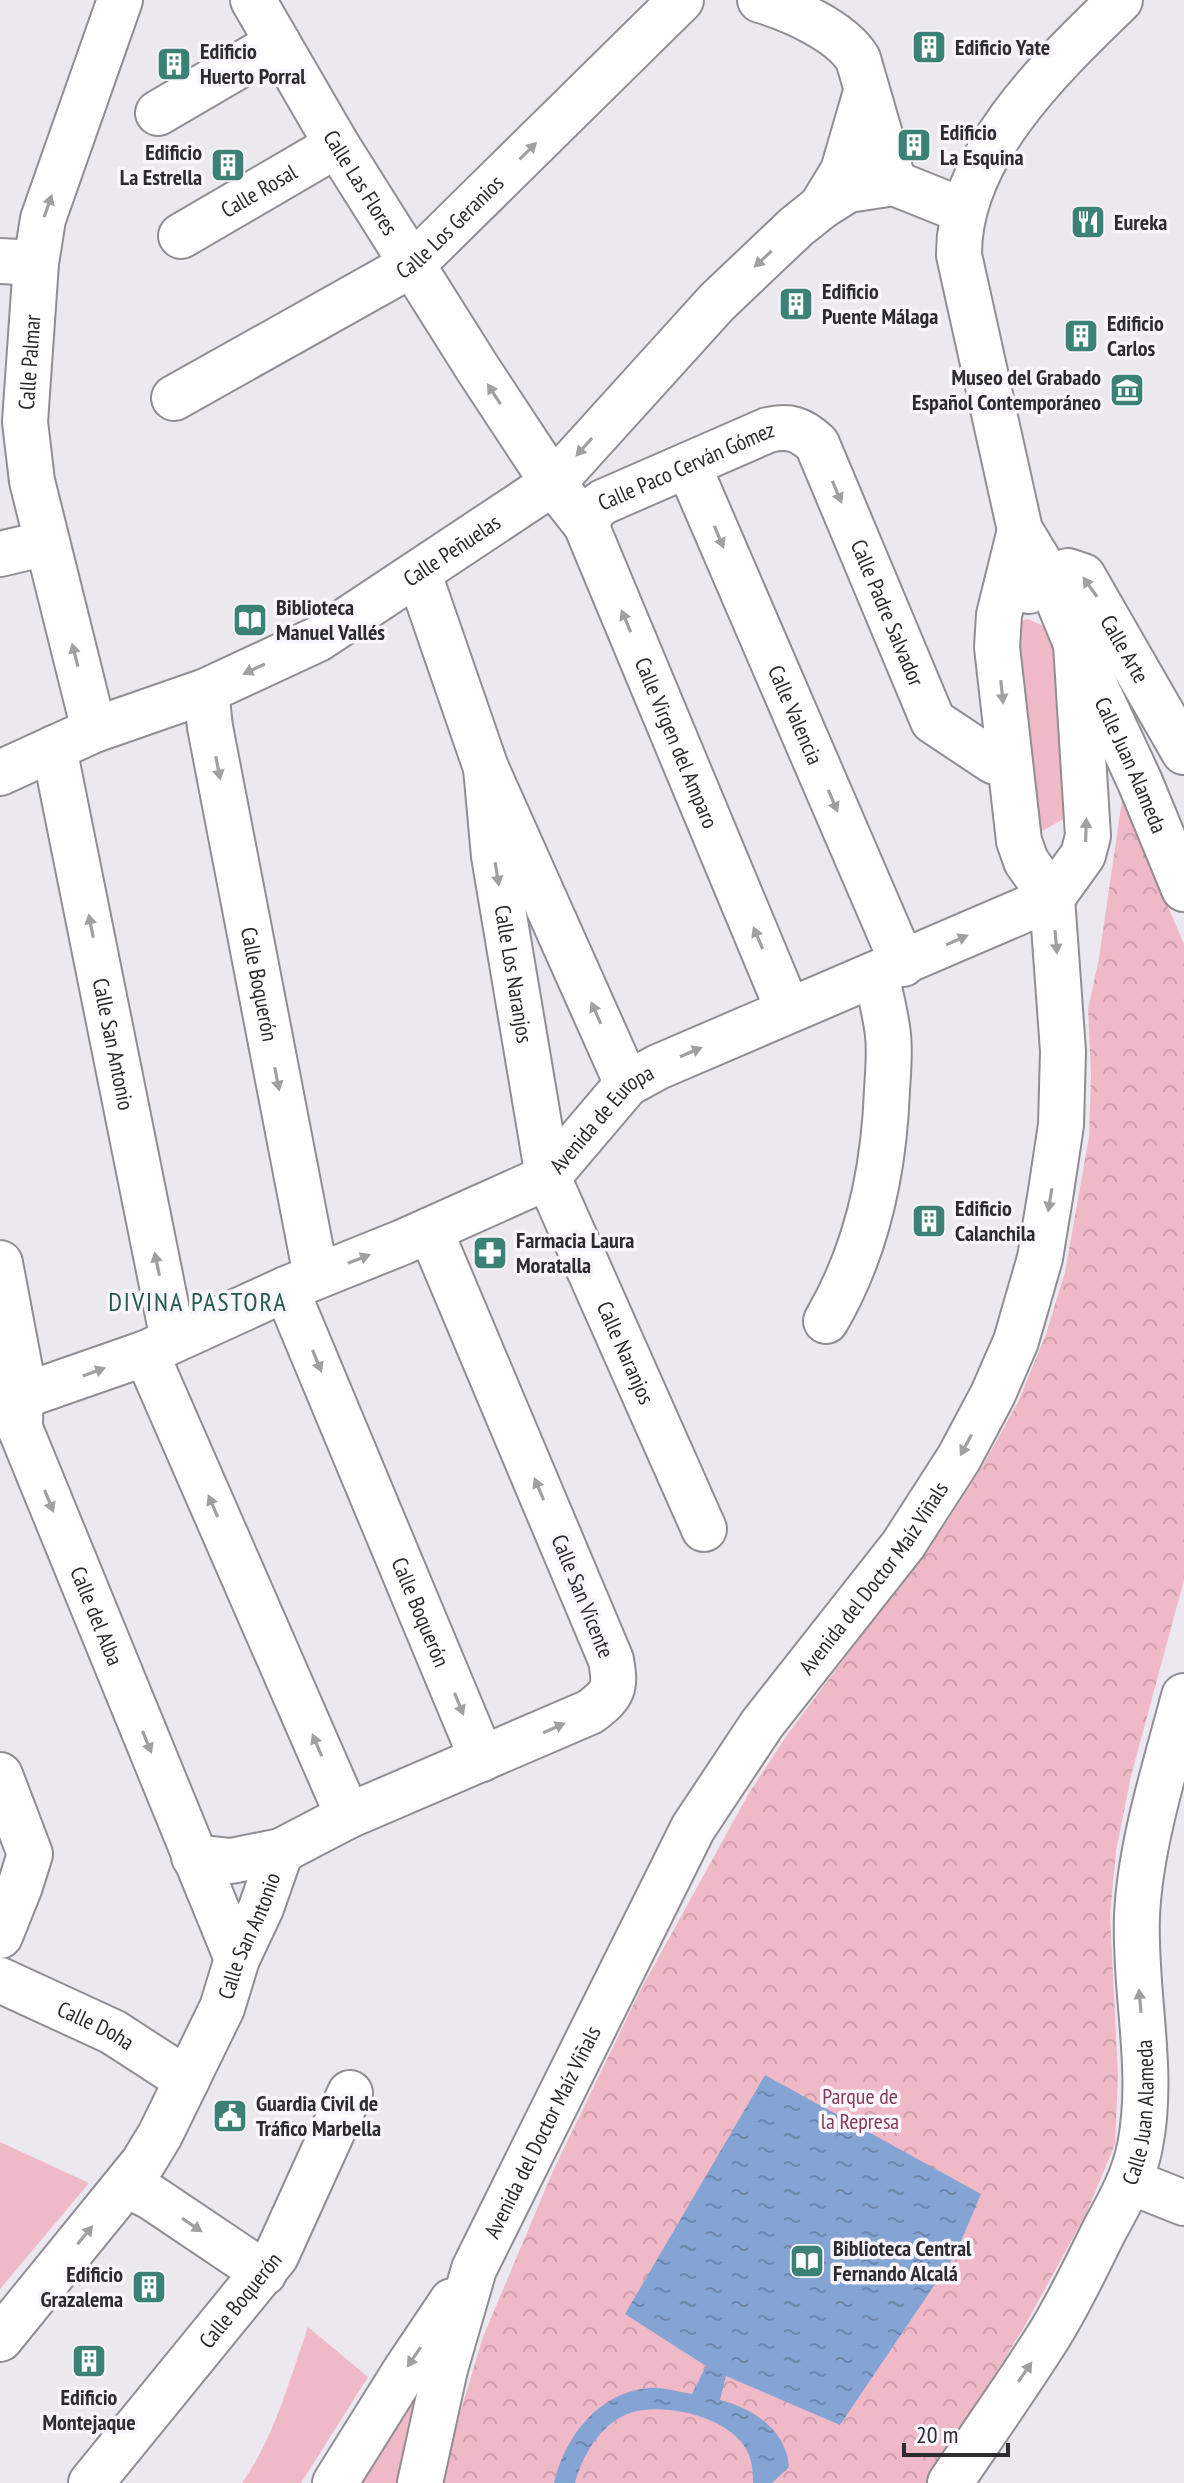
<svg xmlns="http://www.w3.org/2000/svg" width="1184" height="2483" font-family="'PT Sans Narrow',sans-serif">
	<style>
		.green { fill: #f0b9c8 }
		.park { fill: url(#park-crowns) }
		.water { fill: url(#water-ripples) }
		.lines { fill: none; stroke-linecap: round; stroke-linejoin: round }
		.minor-casing { stroke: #908d93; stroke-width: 48 }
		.minor { stroke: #fff; stroke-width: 44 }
		.oneway { fill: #a0a0a0 }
		.labels { text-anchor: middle; stroke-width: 7; stroke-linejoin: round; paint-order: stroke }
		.poi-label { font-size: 22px; font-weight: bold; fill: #2c2b2d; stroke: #f9f5fd; text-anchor: start }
		.street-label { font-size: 22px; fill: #2c2b2d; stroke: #f9f5fd }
		.park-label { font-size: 22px; fill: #873a54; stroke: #f9f5fd }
		.quarter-label { font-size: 26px; letter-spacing: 2px; fill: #235a51; stroke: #f9f5fd }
	</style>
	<defs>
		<pattern id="park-crowns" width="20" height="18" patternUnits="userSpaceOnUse" patternTransform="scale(2)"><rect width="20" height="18" fill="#f0b9c8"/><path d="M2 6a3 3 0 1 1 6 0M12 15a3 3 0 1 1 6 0" fill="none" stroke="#ce9fac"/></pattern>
		<pattern id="water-ripples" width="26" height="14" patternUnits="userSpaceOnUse" patternTransform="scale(2)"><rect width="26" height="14" fill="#84a4d4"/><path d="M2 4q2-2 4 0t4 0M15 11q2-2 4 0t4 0" fill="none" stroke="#6c86ac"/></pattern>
	</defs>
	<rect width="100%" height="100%" fill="#ece8ef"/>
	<!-- green -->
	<path class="green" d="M1028 619 1048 628 1055 638 1074 813 1042 831 1031 828 1017 623Z
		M0 2142 89 2183 0 2289Z
		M308 2327 368 2377 301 2483H242C275 2436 289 2381 308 2327Z
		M415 2396 396 2483H361Z"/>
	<!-- park -->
	<path class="park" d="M1122 800 1184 944V1580L1131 1776 1116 1851 1110 1915 1118 2075 1115 2144 1087 2212 1023 2329 927 2483H443L460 2413 483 2337 553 2171 641 1989 749 1793 787 1735 946 1523 982 1467 1018 1402 1046 1334 1065 1272 1089 1137 1091 1075 1088 1009 1099 958Z"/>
	<!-- water -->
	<path class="water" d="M765 2075 981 2194 956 2253 840 2425 726 2376 720 2400C753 2408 787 2431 789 2467L772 2483H753C753 2471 752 2458 745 2447 726 2417 670 2404 637 2411 604 2418 583 2453 575 2483H554C565 2436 599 2392 649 2388 664 2387 678 2392 692 2394L706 2366 625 2314Z"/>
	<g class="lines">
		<!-- minor casing -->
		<g class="minor-casing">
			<g id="minor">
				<path id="s1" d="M253 0 337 145 478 369 553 483 586 525 788 1010"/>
				<path d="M760 0C791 9 841 31 858 59L894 183"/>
				<path id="s2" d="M1120 0C1053 65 958 154 959 255L1020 530 1049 578 1076 644 1140 782 1184 889"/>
				<path d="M158 113 278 43"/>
				<path d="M821 207 843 171 866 92"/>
				<path id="s3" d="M181 236 337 145"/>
				<path d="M0 261 36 263"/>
				<path id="s4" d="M174 398 413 264 681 0"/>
				<path id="s5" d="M688 465 903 964"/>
				<path id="s6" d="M586 525 594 509 603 502 768 430C789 425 801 429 817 444L933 721 993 761 1010 767"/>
				<path d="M0 554 47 543"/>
				<path d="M419 574 486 768 627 1084"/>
				<path id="s7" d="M1029 591 1049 578 1068 571 1083 576 1184 752"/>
				<path id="s8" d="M206 691 210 727 316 1276"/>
				<path id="s9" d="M94 730 32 481 25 422 36 263 43 219 120 0"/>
				<path id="s10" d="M54 748 173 1340"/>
				<path id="s11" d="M486 768 494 856 548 1177 704 1529"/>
				<path id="s12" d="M0 773 94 730 206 691 318 639 553 483 717 302 796 227 821 207 848 190 894 183 964 211"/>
				<path id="s13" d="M0 1263 21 1374 20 1428 237 1959"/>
				<path id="s14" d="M286 1289 482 1759"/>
				<path d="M826 1321C867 1251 884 1171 887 1090 888 1073 890 1053 888 1035 886 1015 880 994 876 974"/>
				<path d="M146 1353 348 1816"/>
				<path id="s15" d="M20 1397 146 1353 286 1289 403 1242 548 1177 627 1084 658 1067 1052 898 1083 855 1088 836 1076 644"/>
				<path d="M0 1775 30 1854 20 1886 0 1936"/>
				<path d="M194 1857 231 1861 281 1851"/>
				<path id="s16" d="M0 1980 113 2032 187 2080"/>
				<path d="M1131 2182 1184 2203"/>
				<path d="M126 2185 151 2197 264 2273"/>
				<path id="s17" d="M0 2339 143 2163 160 2135 222 2008 237 1959 261 1908 281 1851 348 1816 590 1712C614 1694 616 1688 611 1660L430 1230"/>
				<path id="s18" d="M91 2483 276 2256 350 2093"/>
				<path d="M335 2483 405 2371 452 2301"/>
				<path id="s19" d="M420 2483 445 2369 474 2269 693 1828 762 1724 903 1545 959 1458 993 1394 1016 1341 1040 1258 1051 1191 1061 1125 1063 1051 1052 898 1026 861 1019 841 997 647 999 615 1020 530"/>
				<path id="s20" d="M950 2483C983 2434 1017 2386 1048 2337 1070 2302 1087 2265 1105 2229 1120 2202 1134 2177 1140 2146 1155 2070 1134 1992 1137 1916 1140 1845 1166 1765 1184 1696"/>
			</g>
		</g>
		<!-- minor -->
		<use href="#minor" class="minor"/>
	</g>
	<!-- one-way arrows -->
	<defs><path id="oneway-solid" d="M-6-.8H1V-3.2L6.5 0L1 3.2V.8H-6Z" transform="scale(2)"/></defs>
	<g class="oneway">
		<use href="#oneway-solid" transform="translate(528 151) rotate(-45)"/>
		<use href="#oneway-solid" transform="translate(48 206) rotate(-71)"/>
		<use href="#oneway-solid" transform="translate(763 259) rotate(137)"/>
		<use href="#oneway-solid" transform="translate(494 394) rotate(-123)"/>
		<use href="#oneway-solid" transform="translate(584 447) rotate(132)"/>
		<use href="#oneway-solid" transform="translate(837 492) rotate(67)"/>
		<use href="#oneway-solid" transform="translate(719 537) rotate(67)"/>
		<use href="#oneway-solid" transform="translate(1090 587) rotate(-126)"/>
		<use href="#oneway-solid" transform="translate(626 621) rotate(-113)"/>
		<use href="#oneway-solid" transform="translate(75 655) rotate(-104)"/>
		<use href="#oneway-solid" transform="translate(254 669) rotate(155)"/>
		<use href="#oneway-solid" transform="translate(1002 692) rotate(84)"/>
		<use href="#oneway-solid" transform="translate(218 768) rotate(79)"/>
		<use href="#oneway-solid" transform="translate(833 801) rotate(67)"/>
		<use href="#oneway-solid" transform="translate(1086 830) rotate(-88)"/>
		<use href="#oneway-solid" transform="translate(497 874) rotate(81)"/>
		<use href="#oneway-solid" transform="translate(91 926) rotate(-101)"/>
		<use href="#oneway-solid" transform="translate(758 938) rotate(-113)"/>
		<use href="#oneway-solid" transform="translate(957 940) rotate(-24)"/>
		<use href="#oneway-solid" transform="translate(1056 942) rotate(85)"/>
		<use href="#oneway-solid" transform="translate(596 1013) rotate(-114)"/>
		<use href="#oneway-solid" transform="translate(691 1052) rotate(-23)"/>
		<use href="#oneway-solid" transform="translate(277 1079) rotate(79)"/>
		<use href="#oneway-solid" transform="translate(1050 1200) rotate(99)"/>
		<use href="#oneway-solid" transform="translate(359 1259) rotate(-21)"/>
		<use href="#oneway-solid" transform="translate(157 1264) rotate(-102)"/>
		<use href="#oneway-solid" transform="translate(317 1361) rotate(68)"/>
		<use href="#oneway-solid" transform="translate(94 1372) rotate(-20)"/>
		<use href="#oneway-solid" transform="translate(966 1445) rotate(118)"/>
		<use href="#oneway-solid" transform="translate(539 1489) rotate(-113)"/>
		<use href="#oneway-solid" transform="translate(49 1501) rotate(68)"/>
		<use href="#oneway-solid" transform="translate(213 1506) rotate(-113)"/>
		<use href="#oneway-solid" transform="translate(459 1704) rotate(68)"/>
		<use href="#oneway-solid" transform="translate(554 1728) rotate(-24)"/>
		<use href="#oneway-solid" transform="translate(147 1742) rotate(68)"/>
		<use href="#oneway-solid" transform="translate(317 1745) rotate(-113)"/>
		<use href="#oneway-solid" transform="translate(1140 2001) rotate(-95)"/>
		<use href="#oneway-solid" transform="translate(192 2225) rotate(34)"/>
		<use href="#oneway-solid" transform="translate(85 2235) rotate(-51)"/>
		<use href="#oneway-solid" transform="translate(414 2357) rotate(124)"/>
		<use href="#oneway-solid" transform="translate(1025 2372) rotate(-56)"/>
	</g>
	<!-- icons -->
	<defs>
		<g id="building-square" transform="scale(1.8)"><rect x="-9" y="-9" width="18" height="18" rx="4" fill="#3c8175" stroke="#f9f5fd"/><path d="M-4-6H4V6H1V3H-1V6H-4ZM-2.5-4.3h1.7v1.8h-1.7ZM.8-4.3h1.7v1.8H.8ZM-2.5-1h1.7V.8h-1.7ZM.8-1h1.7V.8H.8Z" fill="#fff"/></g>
		<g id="restaurant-square" transform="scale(1.8)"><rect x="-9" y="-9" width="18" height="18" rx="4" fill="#3c8175" stroke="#f9f5fd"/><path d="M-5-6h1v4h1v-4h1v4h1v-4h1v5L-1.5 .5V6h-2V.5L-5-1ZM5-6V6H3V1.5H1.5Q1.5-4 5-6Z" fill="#fff"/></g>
		<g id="museum-square" transform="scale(1.8)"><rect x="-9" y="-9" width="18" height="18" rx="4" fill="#3c8175" stroke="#f9f5fd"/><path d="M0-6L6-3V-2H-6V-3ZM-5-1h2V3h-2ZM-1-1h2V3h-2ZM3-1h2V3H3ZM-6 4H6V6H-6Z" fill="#fff"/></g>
		<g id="library-square" transform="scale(1.8)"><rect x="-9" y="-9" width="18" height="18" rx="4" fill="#3c8175" stroke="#f9f5fd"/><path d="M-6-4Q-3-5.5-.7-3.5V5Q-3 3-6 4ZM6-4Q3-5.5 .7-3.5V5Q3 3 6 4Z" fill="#fff"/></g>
		<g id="pharmacy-square" transform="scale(1.8)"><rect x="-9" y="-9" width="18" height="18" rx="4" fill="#3c8175" stroke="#f9f5fd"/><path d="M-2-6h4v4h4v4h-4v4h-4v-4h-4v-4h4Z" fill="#fff"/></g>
		<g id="civic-square" transform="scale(1.8)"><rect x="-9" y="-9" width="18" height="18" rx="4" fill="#3c8175" stroke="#f9f5fd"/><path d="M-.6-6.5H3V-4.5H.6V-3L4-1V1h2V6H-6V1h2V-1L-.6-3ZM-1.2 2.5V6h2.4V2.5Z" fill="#fff"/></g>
	</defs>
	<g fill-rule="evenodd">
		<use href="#building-square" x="929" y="47"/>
		<use href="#building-square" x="174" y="64"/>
		<use href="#building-square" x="914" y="145"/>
		<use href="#building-square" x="228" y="165"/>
		<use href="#restaurant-square" x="1088" y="222"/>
		<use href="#building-square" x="796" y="304"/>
		<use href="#building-square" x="1081" y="336"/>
		<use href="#museum-square" x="1127" y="390"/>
		<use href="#library-square" x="250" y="620"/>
		<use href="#building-square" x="929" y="1221"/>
		<use href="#pharmacy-square" x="490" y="1253"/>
		<use href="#civic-square" x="230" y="2116"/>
		<use href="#library-square" x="807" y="2261"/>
		<use href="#building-square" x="149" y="2287"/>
		<use href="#building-square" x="89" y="2361"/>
	</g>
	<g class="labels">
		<!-- poi labels -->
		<g class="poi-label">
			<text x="955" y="55">Edificio Yate</text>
			<text x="200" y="59">Edificio<tspan x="200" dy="25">Huerto Porral</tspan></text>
			<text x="940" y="140">Edificio<tspan x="940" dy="25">La Esquina</tspan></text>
			<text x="202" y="160" text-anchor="end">Edificio<tspan x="202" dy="25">La Estrella</tspan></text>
			<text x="1114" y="230">Eureka</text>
			<text x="822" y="299">Edificio<tspan x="822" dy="25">Puente Málaga</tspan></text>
			<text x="1107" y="331">Edificio<tspan x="1107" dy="25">Carlos</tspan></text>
			<text x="1101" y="385" text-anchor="end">Museo del Grabado<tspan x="1101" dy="25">Español Contemporáneo</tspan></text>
			<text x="276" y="615">Biblioteca<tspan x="276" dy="25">Manuel Vallés</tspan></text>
			<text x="955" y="1216">Edificio<tspan x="955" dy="25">Calanchila</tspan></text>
			<text x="516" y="1248">Farmacia Laura<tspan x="516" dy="25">Moratalla</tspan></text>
			<text x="256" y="2111">Guardia Civil de<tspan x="256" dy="25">Tráfico Marbella</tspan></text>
			<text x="833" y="2256">Biblioteca Central<tspan x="833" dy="25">Fernando Alcalá</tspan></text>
			<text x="123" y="2282" text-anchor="end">Edificio<tspan x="123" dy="25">Grazalema</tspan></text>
			<text x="89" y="2405" text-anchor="middle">Edificio<tspan x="89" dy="25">Montejaque</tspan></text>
		</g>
		<!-- street labels -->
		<g class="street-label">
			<text dy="8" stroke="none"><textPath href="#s1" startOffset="212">Calle Las Flores</textPath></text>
			<text dy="8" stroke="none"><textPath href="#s3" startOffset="90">Calle Rosal</textPath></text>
			<text dy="8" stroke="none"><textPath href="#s4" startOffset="326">Calle Los Geranios</textPath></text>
			<text dy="8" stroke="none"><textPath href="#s9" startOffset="376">Calle Palmar</textPath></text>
			<text dy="8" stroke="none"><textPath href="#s6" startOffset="120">Calle Paco Cerván Gómez</textPath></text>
			<text dy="8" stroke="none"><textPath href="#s12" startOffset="506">Calle Peñuelas</textPath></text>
			<text dy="8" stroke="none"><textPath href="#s6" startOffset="446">Calle Padre Salvador</textPath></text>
			<text dy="8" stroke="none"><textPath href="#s7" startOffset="144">Calle Arte</textPath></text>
			<text dy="8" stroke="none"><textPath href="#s5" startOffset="272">Calle Valencia</textPath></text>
			<text dy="8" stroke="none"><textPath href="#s1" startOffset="858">Calle Virgen del Amparo</textPath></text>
			<text dy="8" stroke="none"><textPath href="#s2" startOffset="852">Calle Juan Alameda</textPath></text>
			<text dy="8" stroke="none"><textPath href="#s11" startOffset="208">Calle Los Naranjos</textPath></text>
			<text dy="8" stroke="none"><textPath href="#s8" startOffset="298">Calle Boquerón</textPath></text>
			<text dy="8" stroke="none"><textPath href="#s10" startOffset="302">Calle San Antonio</textPath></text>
			<text dy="8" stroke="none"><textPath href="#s15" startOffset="652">Avenida de Europa</textPath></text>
			<text dy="8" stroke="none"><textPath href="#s11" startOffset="606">Calle Naranjos</textPath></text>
			<text dy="8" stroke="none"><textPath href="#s19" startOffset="1022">Avenida del Doctor Maíz Viñals</textPath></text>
			<text transform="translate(583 1596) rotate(68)" y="8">Calle San Vicente</text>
			<text dy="8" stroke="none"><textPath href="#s14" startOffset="350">Calle Boquerón</textPath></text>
			<text dy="8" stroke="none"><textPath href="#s13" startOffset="370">Calle del Alba</textPath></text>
			<text dy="8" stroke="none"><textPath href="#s17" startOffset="478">Calle San Antonio</textPath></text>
			<text dy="8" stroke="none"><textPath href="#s16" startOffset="106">Calle Doha</textPath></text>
			<text dy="8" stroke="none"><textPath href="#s20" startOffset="422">Calle Juan Alameda</textPath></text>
			<text dy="8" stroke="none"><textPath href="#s19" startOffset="374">Avenida del Doctor Maíz Viñals</textPath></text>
			<text dy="8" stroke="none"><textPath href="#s18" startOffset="236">Calle Boquerón</textPath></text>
		</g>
		<!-- park labels -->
		<g class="park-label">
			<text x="860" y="2104">Parque de<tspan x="860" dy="25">la Represa</tspan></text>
		</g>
		<!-- quarter labels -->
		<g class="quarter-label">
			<text x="198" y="1311">DIVINA PASTORA</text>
		</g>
	</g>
	<!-- scale -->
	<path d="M904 2443v12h104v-12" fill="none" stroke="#2c2b2d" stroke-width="4"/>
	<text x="916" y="2443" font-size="24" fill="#2c2b2d" stroke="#f9f5fd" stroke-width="6" paint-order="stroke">20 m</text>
</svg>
